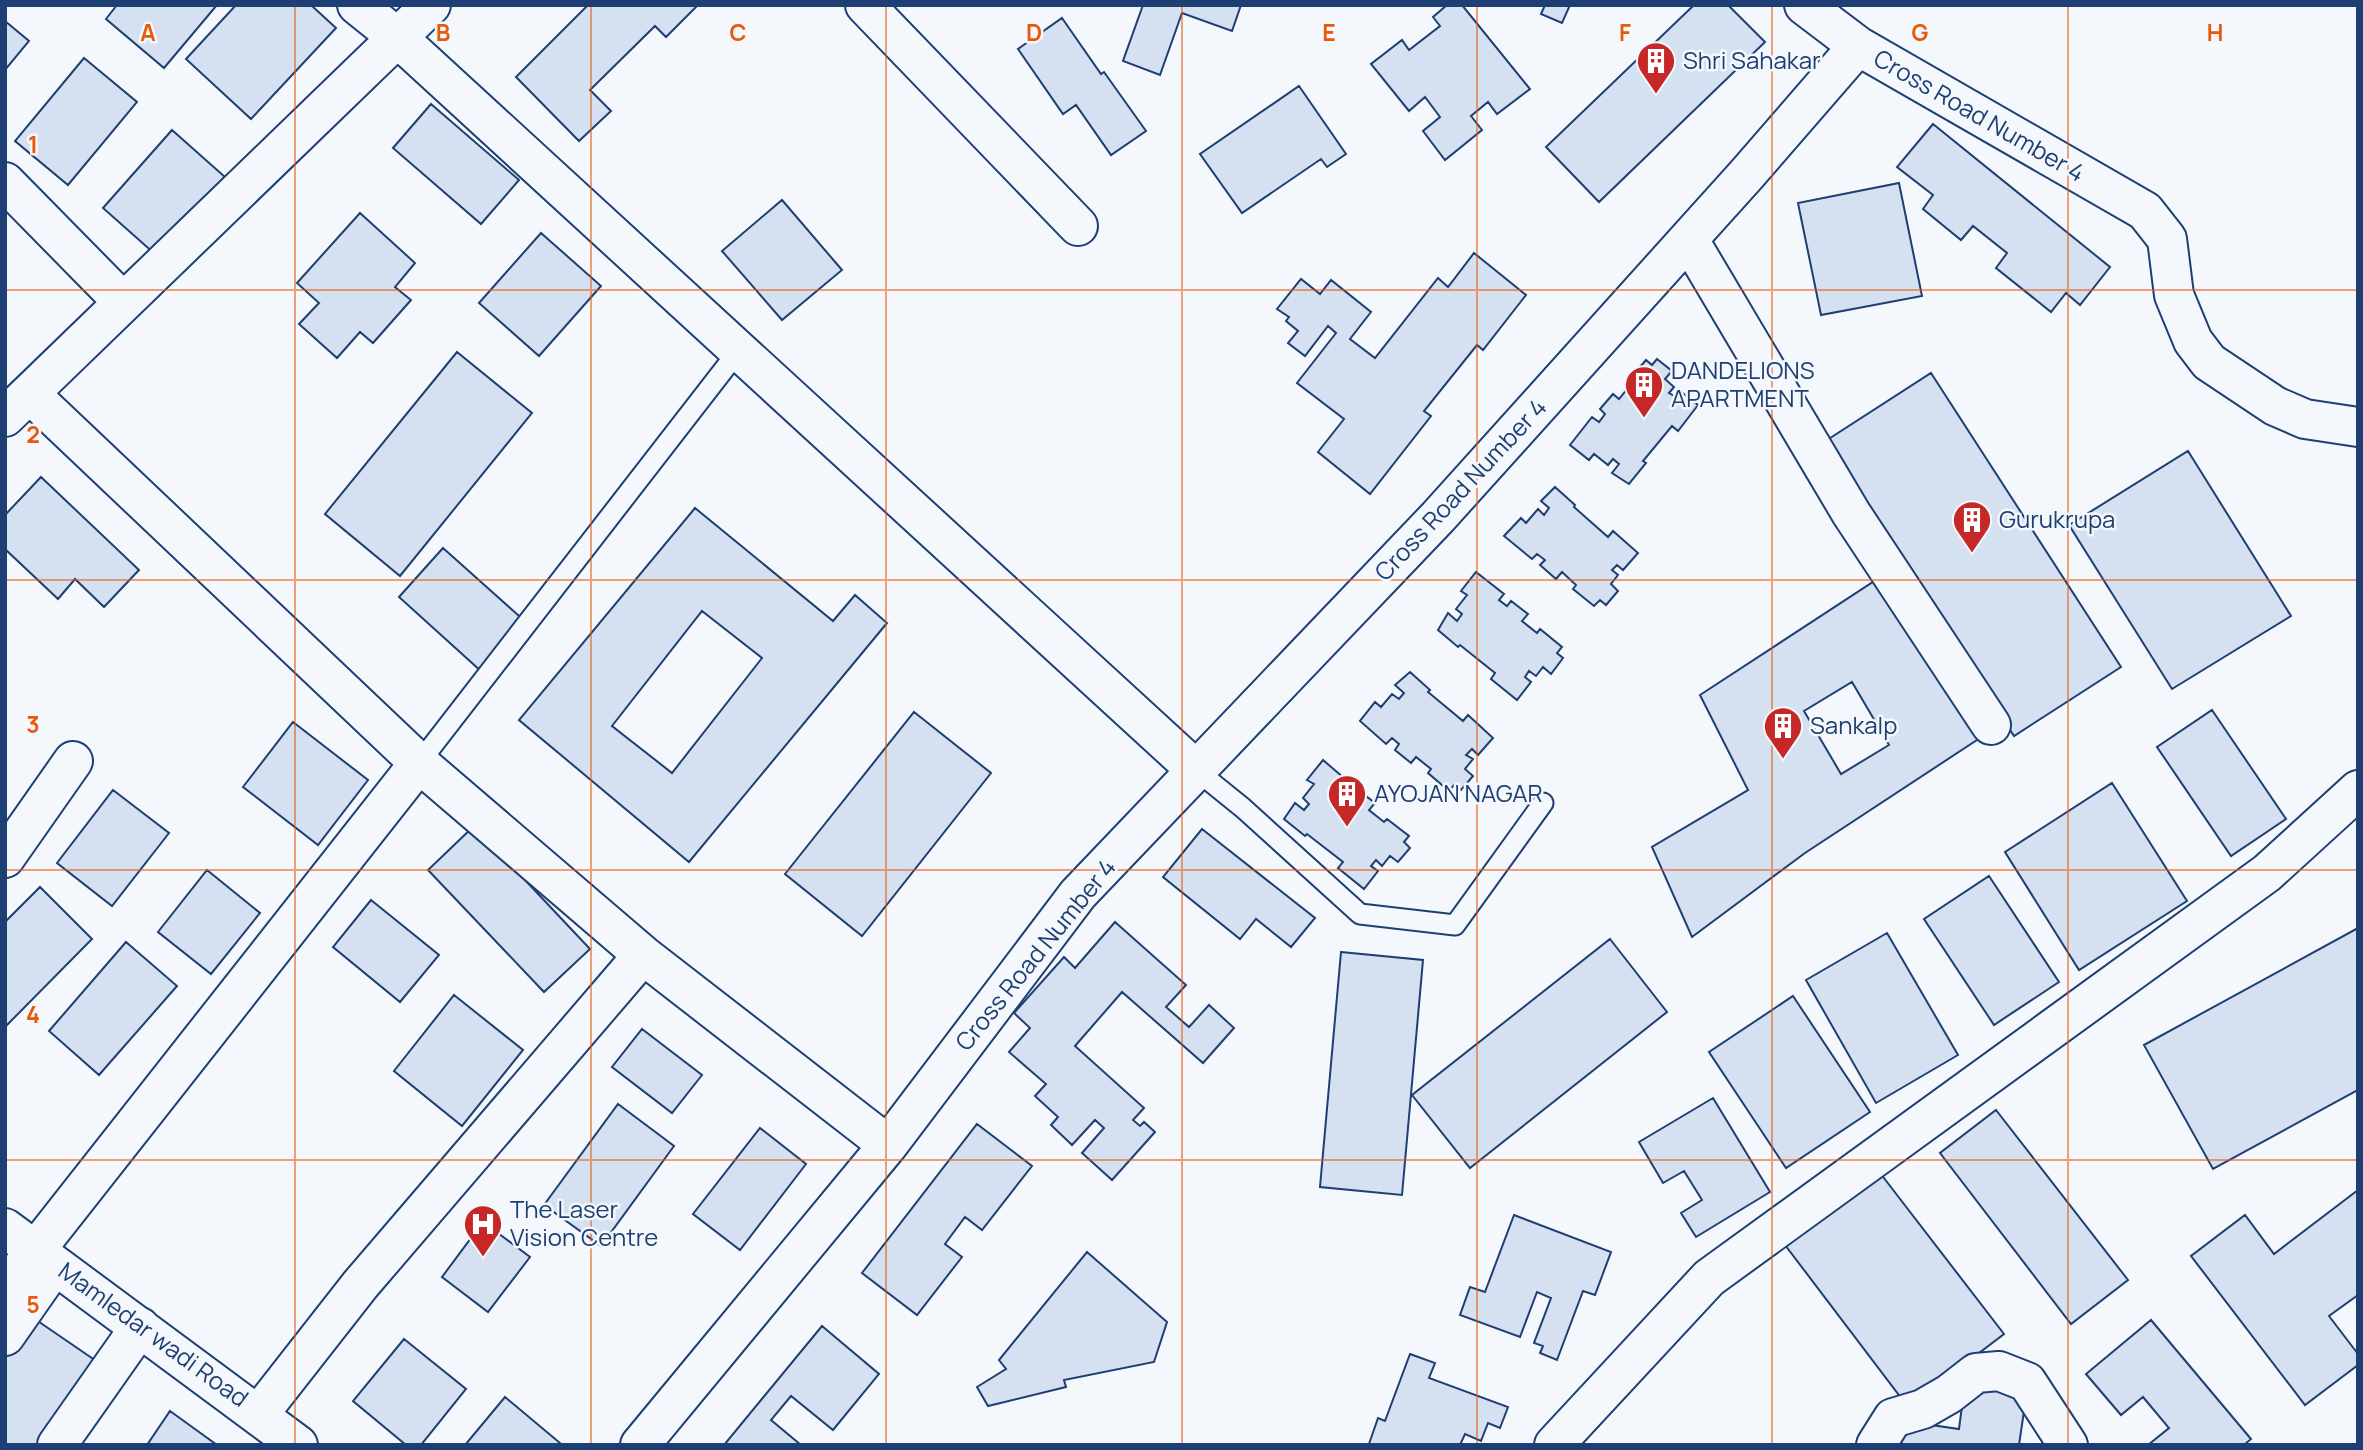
<svg xmlns="http://www.w3.org/2000/svg" width="2363" height="1450" font-family="Manrope,sans-serif">
	<style>
		.building { fill: #d5e0f0; stroke: #1d3f73; stroke-width: 2; fill-rule: evenodd }
		.lines { fill: none; stroke-linecap: round; stroke-linejoin: round }
		.lane-casing { stroke: #1d3f73; stroke-width: 23 }
		.street-casing { stroke: #1d3f73; stroke-width: 42 }
		.secondary-casing { stroke: #1d3f73; stroke-width: 42 }
		.lane { stroke: #f4f7fb; stroke-width: 19 }
		.street { stroke: #f4f7fb; stroke-width: 38 }
		.secondary { stroke: #f4f7fb; stroke-width: 38 }
		.grid { fill: none; stroke: #e8590c; stroke-width: 2; stroke-opacity: 0.55 }
		.labels { text-anchor: middle; stroke-width: 5; stroke-linejoin: round; paint-order: stroke }
		.poi-label { font-size: 24px; fill: #1d3f73; stroke: #f4f7fb; text-anchor: start }
		.street-label { font-size: 24px; fill: #1d3f73; stroke: #f4f7fb }
		.grid-label { font-size: 23px; text-anchor: middle; font-weight: bold; fill: #e8590c; stroke: #f4f7fb; stroke-width: 5; stroke-linejoin: round; paint-order: stroke }
	</style>
	<rect width="100%" height="100%" fill="#f4f7fb"/>
	<!-- building -->
	<path class="building" d="M117 5H217L164 68 106 19Z
		M236 5H311L336 28 251 119 186 59Z
		M588 5H698L666 37 655 26 590 90 611 111 579 141 516 77Z
		M1143 5H1241L1232 31 1182 13 1160 75 1123 61Z
		M1447 5H1462L1530 89 1497 114 1488 102 1471 116 1482 130 1445 160 1423 131 1440 117 1425 97 1409 111 1371 64 1402 40 1409 50 1440 26 1433 17Z
		M1545 5H1570L1562 23 1541 14Z
		M1694 5H1728L1765 42 1599 202 1546 147Z
		M1062 18 1101 74 1104 72 1146 131 1111 155 1076 105 1063 114 1018 49Z
		M5 21 29 41 5 70Z
		M84 58 137 102 68 185 15 141Z
		M1299 86 1346 154 1327 167 1321 159 1242 213 1200 154Z
		M431 104 519 180 481 224 393 148Z
		M1933 124 2110 267 2080 305 2066 293 2051 312 1996 268 2007 253 1973 226 1961 240 1923 209 1933 195 1897 167Z
		M172 130 225 177 156 255 103 208Z
		M1899 183 1922 296 1821 315 1798 203Z
		M782 200 842 270 782 320 722 251Z
		M360 213 415 263 395 287 411 300 373 343 360 332 337 358 299 324 319 303 297 283Z
		M541 233 601 286 539 356 479 303Z
		M1474 253 1526 295 1483 350 1477 345 1424 411 1431 416 1370 494 1318 452 1344 419 1297 383 1336 333 1328 326 1305 356 1288 343 1298 331 1286 321 1289 317 1277 309 1301 279 1320 294 1331 280 1371 312 1350 339 1375 358 1438 278 1448 287Z
		M457 352 532 413 400 576 325 514Z
		M1657 359 1672 371 1665 379 1674 387 1669 393 1676 397 1680 391 1698 405 1678 431 1672 426 1643 461 1646 463 1629 484 1612 473 1619 464 1613 459 1608 465 1594 454 1589 460 1570 445 1592 417 1599 422 1605 414 1600 409 1613 394 1619 399 1631 384 1628 381 1646 360 1652 365Z
		M1931 373 2121 667 2014 736 1824 442Z
		M2188 451 2291 616 2172 689 2069 525Z
		M41 477 139 570 104 607 75 579 58 599 5 549V515Z
		M1555 487 1575 505 1574 507 1608 537 1613 531 1638 553 1623 570 1617 565 1612 570 1618 575 1611 584 1618 591 1606 605 1600 600 1594 606 1573 589 1576 585 1562 572 1556 579 1540 565 1545 560 1537 554 1532 559 1504 536 1521 518 1526 523 1538 509 1544 515 1549 508 1541 501Z
		M695 508 833 621 855 595 887 623 689 862 519 720Z
		M443 548 527 623 482 672 399 597Z
		M1476 572 1504 594 1499 600 1507 606 1511 601 1528 614 1522 621 1537 633 1540 629 1562 647 1557 653 1563 658 1551 674 1543 667 1536 676 1529 671 1525 677 1531 682 1517 700 1491 679 1495 673 1460 645 1458 647 1438 630 1448 613 1457 621 1462 614 1456 609 1467 595 1461 591Z
		M1876 580 1980 738 1805 853 1692 937 1652 847 1748 790 1700 695ZM1852 682 1889 745 1841 774 1804 711Z
		M702 611 762 658 672 773 612 726Z
		M1410 672 1430 690 1428 692 1463 721 1468 715 1493 738 1478 755 1472 749 1466 755 1473 759 1465 769 1473 776 1461 790 1454 785 1449 791 1428 773 1431 769 1416 757 1411 763 1395 750 1399 744 1392 738 1386 744 1360 721 1375 702 1381 707 1392 694 1399 699 1404 693 1395 685Z
		M2212 710 2286 819 2231 856 2157 747Z
		M914 712 991 773 862 936 785 874Z
		M293 722 368 780 318 845 243 787Z
		M1323 760 1351 784 1346 789 1354 796 1358 790 1375 803 1369 810 1384 822 1387 819 1409 836 1404 842 1410 848 1398 862 1390 856 1382 866 1376 860 1371 866 1378 871 1364 889 1338 868 1343 862 1307 834 1305 836 1284 819 1295 803 1304 810 1309 804 1303 798 1314 784 1307 780Z
		M2112 783 2187 901 2079 970 2005 852Z
		M113 790 169 833 112 906 57 863Z
		M474 826 590 949 544 992 428 870Z
		M1202 829 1315 918 1291 947 1256 919 1240 939 1163 877Z
		M207 870 260 913 211 974 158 932Z
		M1989 876 2059 982 1994 1025 1924 919Z
		M40 887 92 939 5 1027V922Z
		M371 900 439 955 400 1002 333 947Z
		M1115 922 1186 985 1166 1007 1189 1027 1209 1005 1234 1028 1203 1063 1122 992 1075 1046 1144 1108 1133 1120 1140 1126 1144 1122 1155 1132 1112 1180 1082 1153 1104 1128 1095 1120 1072 1145 1051 1125 1058 1117 1035 1096 1046 1084 1009 1052 1030 1028 1014 1013 1064 957 1075 968Z
		M2358 928V1090L2213 1169 2144 1045Z
		M1887 933 1958 1055 1876 1103 1806 980Z
		M1610 939 1667 1012 1470 1168 1412 1095Z
		M126 942 177 986 99 1075 49 1031Z
		M1341 952 1423 960 1402 1195 1320 1187Z
		M454 995 523 1050 462 1126 394 1071Z
		M1793 996 1870 1112 1786 1168 1709 1052Z
		M642 1029 702 1075 672 1113 612 1067Z
		M1713 1098 1770 1192 1696 1237 1681 1213 1702 1200 1684 1171 1663 1183 1639 1142Z
		M618 1104 674 1146 601 1246 544 1205Z
		M1996 1110 2128 1280 2071 1324 1940 1153Z
		M977 1124 1032 1166 982 1230 965 1217 945 1244 962 1257 917 1315 862 1273Z
		M760 1128 806 1164 740 1250 693 1214Z
		M1877 1169 2004 1334 1908 1407 1782 1241Z
		M2358 1190V1295L2329 1316 2358 1354V1365L2305 1405 2191 1256 2245 1215 2274 1254Z
		M1514 1215 1611 1252 1595 1295 1583 1291 1557 1360 1540 1353 1543 1346 1534 1343 1551 1298 1537 1292 1520 1337 1460 1315 1470 1287 1485 1292Z
		M483 1222 530 1257 488 1312 442 1277Z
		M1087 1252 1167 1322 1154 1362 1064 1380 1066 1387 988 1406 977 1387 1006 1369 999 1360Z
		M29 1315 102 1365 48 1445H5V1350Z
		M2151 1320 2251 1439 2244 1445H2148L2169 1428 2143 1397 2121 1415 2086 1374Z
		M822 1326 879 1374 833 1430 791 1396 771 1420 801 1445H724Z
		M404 1339 466 1389 421 1445H406L353 1401Z
		M1410 1354 1435 1363 1429 1378 1508 1407 1500 1428 1488 1423 1481 1441 1465 1434 1460 1445 1369 1444 1378 1418 1385 1421Z
		M1966 1375 2028 1384 2019 1445H1901L1904 1421 1959 1429Z
		M505 1397 560 1443 558 1445H465Z
		M170 1411 217 1445H147Z"/>
	<g class="lines">
		<!-- lane casing -->
		<g class="lane-casing">
			<path id="lane" d="M419 763 739 350
				M1196 770 1243 808 1360 914 1455 925 1543 803"/>
		</g>
		<!-- street casing -->
		<g class="street-casing">
			<path id="street" d="M357 5 398 38 1196 770
				M865 5 1078 226
				M1804 5 1858 46 2145 211 2167 239 2174 295 2193 341 2209 362 2275 406 2305 419 2358 427
				M5 182 123 302
				M1689 240 1851 513 1991 725
				M30 394 419 763 643 955 888 1145
				M5 417 431 5
				M5 858 73 761
				M5 1289 419 763
				M5 1336 54 1266
				M259 1414 360 1285 643 955
				M57 1445 140 1327
				M640 1445 888 1145 1078 894 1438 517 1747 174 1858 46
				M1554 1445 1709 1278 2267 873 2358 790
				M1876 1445 1893 1418 1923 1409 1949 1394 1976 1373 1999 1371 2027 1382 2068 1445"/>
		</g>
		<!-- secondary casing -->
		<g class="secondary-casing">
			<path id="secondary" d="M5 1228 298 1445"/>
		</g>
		<!-- lane -->
		<use href="#lane" class="lane"/>
		<!-- street -->
		<use href="#street" class="street"/>
		<!-- secondary -->
		<use href="#secondary" class="secondary"/>
	</g>
	<!-- grid -->
	<path class="grid" d="M295 5V1445M591 5V1445M886 5V1445M1182 5V1445M1477 5V1445M1772 5V1445M2068 5V1445M5 290H2358M5 580H2358M5 870H2358M5 1160H2358"/>
	<!-- icons -->
	<defs>
		<g id="building-pin" transform="scale(2.0125)"><path d="M0 17L-7.5 6A9.5 9.5 0 1 1 7.5 6Z" fill="#c62828" stroke="#f4f7fb"/><path d="M-4-6H4V6H1V3H-1V6H-4ZM-2.5-4.3h1.7v1.8h-1.7ZM.8-4.3h1.7v1.8H.8ZM-2.5-1h1.7V.8h-1.7ZM.8-1h1.7V.8H.8Z" fill="#fff"/></g>
		<g id="hospital-pin" transform="scale(2.0125)"><path d="M0 17L-7.5 6A9.5 9.5 0 1 1 7.5 6Z" fill="#c62828" stroke="#f4f7fb"/><path d="M-5-5h3v3.5h4V-5h3V5h-3V1.5h-4V5h-3Z" fill="#fff"/></g>
	</defs>
	<g fill-rule="evenodd">
		<use href="#building-pin" x="1656" y="61"/>
		<use href="#building-pin" x="1644" y="385"/>
		<use href="#building-pin" x="1972" y="520"/>
		<use href="#building-pin" x="1783" y="726"/>
		<use href="#building-pin" x="1347" y="794"/>
		<use href="#hospital-pin" x="483" y="1224"/>
	</g>
	<g class="labels">
		<!-- poi labels -->
		<g class="poi-label">
			<text x="1683" y="69">Shri Sahakar</text>
			<text x="1671" y="379">DANDELIONS<tspan x="1671" dy="28">APARTMENT</tspan></text>
			<text x="1999" y="528">Gurukrupa</text>
			<text x="1810" y="734">Sankalp</text>
			<text x="1374" y="802">AYOJAN NAGAR</text>
			<text x="510" y="1218">The Laser<tspan x="510" dy="28">Vision Centre</tspan></text>
		</g>
		<!-- street labels -->
		<g class="street-label">
			<text transform="translate(1979 116) rotate(30)" y="8">Cross Road Number 4</text>
			<text transform="translate(1461 490) rotate(-47)" y="8">Cross Road Number 4</text>
			<text transform="translate(1036 955) rotate(-51)" y="8">Cross Road Number 4</text>
			<text transform="translate(153 1335) rotate(36)" y="8">Mamledar wadi Road</text>
		</g>
	</g>
	<g class="grid-label">
		<text x="148" y="41">A</text>
		<text x="443" y="41">B</text>
		<text x="738" y="41">C</text>
		<text x="1034" y="41">D</text>
		<text x="1329" y="41">E</text>
		<text x="1625" y="41">F</text>
		<text x="1920" y="41">G</text>
		<text x="2215" y="41">H</text>
		<text x="33" y="153">1</text>
		<text x="33" y="443">2</text>
		<text x="33" y="733">3</text>
		<text x="33" y="1023">4</text>
		<text x="33" y="1313">5</text>
	</g>
	<!-- border -->
	<rect width="2363" height="1450" fill="none" stroke="#1d3f73" stroke-width="14"/>
</svg>
